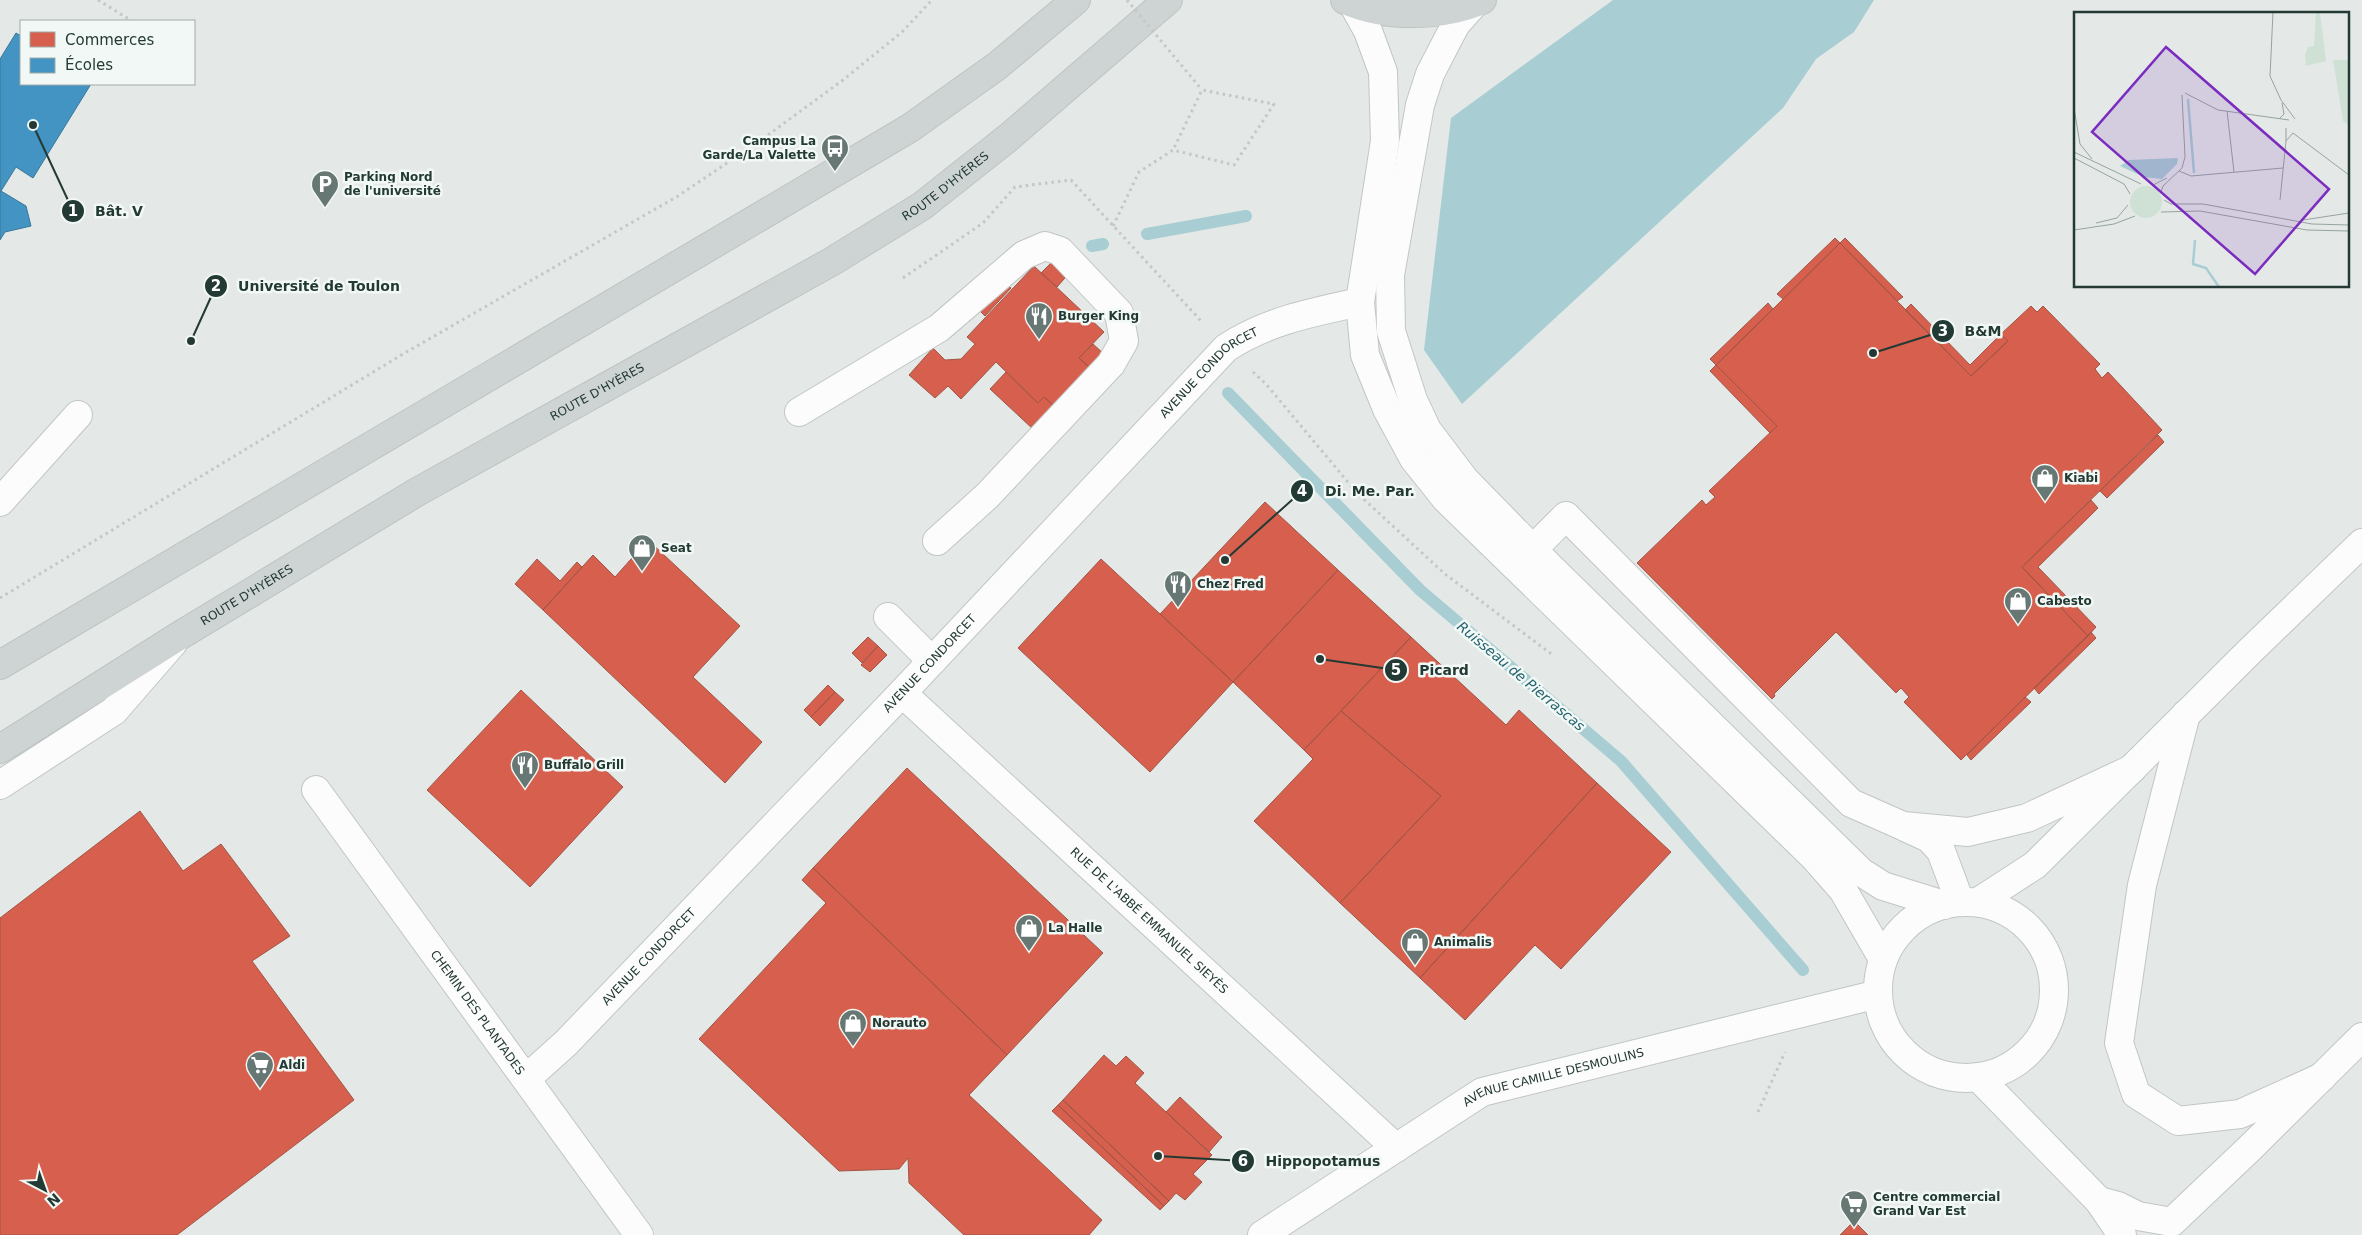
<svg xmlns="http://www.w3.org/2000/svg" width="2362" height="1235" font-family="'DejaVu Sans',sans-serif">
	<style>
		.water { fill: #a8cdd3 }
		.shops { fill: #d6604d; stroke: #a05546 }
		.schools { fill: #4393c3; stroke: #397898 }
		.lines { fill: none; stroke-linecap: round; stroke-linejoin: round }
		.stream { stroke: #a8cdd3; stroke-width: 12 }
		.minor-casing { stroke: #c1c6c4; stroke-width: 30 }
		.major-casing { stroke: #bdc4c2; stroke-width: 30 }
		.path { stroke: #c1c9c5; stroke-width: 3; stroke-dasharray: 2.5 4; stroke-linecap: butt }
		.minor { stroke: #fbfcfb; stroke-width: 28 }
		.major { stroke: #ced4d3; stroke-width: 28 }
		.path-bridge { stroke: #c1c9c5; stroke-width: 3; stroke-dasharray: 2.5 4; stroke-linecap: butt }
		.labels { text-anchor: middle; stroke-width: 5; stroke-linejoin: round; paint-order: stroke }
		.poi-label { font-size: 12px; font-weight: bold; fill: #233a34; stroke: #f2f8f5; text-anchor: start }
		.street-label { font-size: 12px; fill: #233a34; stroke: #f2f8f5 }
		.water-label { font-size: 14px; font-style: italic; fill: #236370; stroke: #f2f8f5 }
		.inset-river { fill: none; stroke: #a8cdd3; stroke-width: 2.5 }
		.inset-road { fill: none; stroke: #97a39f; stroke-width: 1 }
		.view { fill: #7b2cbf; fill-opacity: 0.15; stroke: #7b2cbf; stroke-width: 2.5 }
		.inset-edge { fill: none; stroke: #233a34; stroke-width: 2.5 }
		.leader { fill: none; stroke: #233a34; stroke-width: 2 }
		.callout-dot { fill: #233a34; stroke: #f2f8f5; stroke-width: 2 }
		.mark-label { font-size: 15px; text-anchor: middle; font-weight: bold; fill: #fff }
		.callout-label { font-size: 14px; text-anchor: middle; font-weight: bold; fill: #233a34; stroke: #f2f8f5; stroke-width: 5; stroke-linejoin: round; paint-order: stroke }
	</style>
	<rect width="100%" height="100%" fill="#e4e9e7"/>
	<!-- water -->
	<path class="water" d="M1613 0H1874L1854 32 1816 59 1783 108 1462 404 1424 350 1451 118Z"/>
	<!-- shops -->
	<path class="shops" d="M1835 238 1840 243 1783 299 1777 294Z
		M1845 238 1903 297 1897 301 1840 243Z
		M1840 243 1971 376 2008 341 2001 334 2031 306 2037 312 2043 306 2100 364 2095 369 2102 378 2108 372 2162 430 2022 567 2088 636 1961 760 1904 702 1909 697 1901 688 1896 693 1836 632 1774 694 1775 696 1772 699 1637 563 1702 500 1706 505 1715 497 1709 491 1777 426 1716 365Z
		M1058 256 1072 270 1057 287 1041 273Z
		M1034 266 1104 332 1079 358 1090 368 1055 407 1044 397 1038 403 996 362 961 399 948 386 935 398 909 375 933 348 945 360 961 359 975 344 967 337Z
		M1000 278 1011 288 985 316 973 304Z
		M1768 303 1773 309 1716 365 1710 359Z
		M1911 304 1970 365 2001 334 2008 341 1971 376 1905 310Z
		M1093 344 1104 354 1090 368 1079 358Z
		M1716 365 1777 426 1770 433 1710 371Z
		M1006 372 1038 403 1044 397 1055 407 1034 430 990 389Z
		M2158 435 2164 442 2107 498 2100 491Z
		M2091 500 2098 508 2038 567 2096 627 2088 636 2022 567Z
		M1265 502 1338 570 1233 682 1160 614Z
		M648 540 740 626 693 677 762 742 725 783 543 610 593 555 615 577Z
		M537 559 560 581 577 562 582 567 543 610 515 584Z
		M1101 559 1233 682 1150 772 1018 648Z
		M1338 570 1411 637 1304 750 1233 682Z
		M2091 632 2096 638 2039 694 2034 688Z
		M868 637 878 646 862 663 852 653Z
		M1411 637 1506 725 1519 710 1597 783 1420 978 1340 903 1441 796 1341 711Z
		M878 646 887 655 870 672 861 665Z
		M828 685 835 692 811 717 804 710Z
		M521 690 623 787 530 887 427 790Z
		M835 692 844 700 820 726 811 717Z
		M2025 697 2031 702 1971 760 1967 755Z
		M1341 711 1441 796 1340 903 1254 821 1313 759 1304 750Z
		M907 768 1103 953 1007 1055 813 868Z
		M1597 783 1671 852 1561 969 1535 945 1465 1020 1420 978Z
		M140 811 183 871 221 844 290 936 252 961 354 1100 177 1235H0V918Z
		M813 868 1007 1055 969 1095 1102 1220 1089 1235H964L909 1183 908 1158 899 1169 839 1171 699 1039 826 903 802 880Z
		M1104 1055 1116 1066 1126 1056 1144 1073 1135 1083 1212 1155 1193 1174 1202 1182 1185 1200 1176 1193 1169 1201 1063 1100Z
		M1180 1097 1222 1137 1209 1152 1166 1112Z
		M1063 1100 1169 1201 1164 1206 1058 1105Z
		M1058 1105 1164 1206 1160 1210 1052 1111Z
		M1854 1221 1868 1235H1840Z"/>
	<!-- schools -->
	<path class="schools" d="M16 33 21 36V84H91L33 178 16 167 1 191 26 206 31 226 5 232 0 240V59Z"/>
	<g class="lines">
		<!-- stream -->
		<path class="stream" d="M1147 234 1246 216
			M1092 246 1103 244
			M1228 393 1420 590 1621 761 1803 970"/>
		<!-- minor casing -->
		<g class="minor-casing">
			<g id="minor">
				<path d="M1353 4 1368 31 1383 72 1385 141 1360 302 1365 355 1387 409 1414 459 1446 499 1815 858 1843 890 1883 959"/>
				<path d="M1474 4 1456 24 1447 41 1430 74 1420 105 1390 275 1391 331 1413 400 1427 430 1465 480 1550 567 1861 872 1883 886 1944 905"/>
				<path d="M799 412 939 328 1024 255 1045 246 1060 251 1119 313 1124 341 1111 364 987 496 937 541"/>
				<path d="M0 502 78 415"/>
				<path d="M1533 549 1566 516 1851 803 1903 826 1968 832 2027 818 2132 769"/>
				<path d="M888 617 932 661"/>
				<path id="s1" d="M902 693 1396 1148"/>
				<path d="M2186 714 2142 885 2119 1043 2136 1094 2178 1121 2240 1114 2322 1077"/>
				<path d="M0 785 114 711 173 643"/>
				<path id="s2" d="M316 790 639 1235"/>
				<path d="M1907 828 1929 838 1941 851 1960 902"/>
				<path d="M1978 902 2035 865 2249 652 2362 543"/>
				<circle cx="1966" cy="990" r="88"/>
				<path d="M1978 1077 2099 1201 2122 1235"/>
				<path id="s3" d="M527 1078 566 1043 902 693 1226 348C1267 321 1313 312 1360 302"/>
				<path d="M2099 1201 2118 1206 2138 1216 2172 1222 2250 1148 2362 1037"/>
				<path id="s4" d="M1262 1235 1482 1092 1878 994"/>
			</g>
		</g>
		<!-- major casing -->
		<g class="major-casing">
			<g id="major">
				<path d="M1345 0C1385 18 1442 17 1482 0"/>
				<path d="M0 665 910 128 997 66 1076 0"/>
				<path id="s5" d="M0 749 179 636 417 492 831 262 922 206 1009 137 1168 0"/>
			</g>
		</g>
		<!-- path -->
		<path class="path" d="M98 0 132 21
			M1113 226 1139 172 1173 150 1234 165 1274 104 1202 90 1173 150
			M903 278 983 223 1015 187 1071 180 1202 322
			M1253 372 1266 384 1357 493 1445 574 1554 656
			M0 598 403 354 678 196 761 140 843 80 902 32 932 0
			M1758 1112 1785 1052"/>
		<!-- minor -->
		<use href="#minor" class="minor"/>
		<!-- major -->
		<use href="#major" class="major"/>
		<!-- path-bridge -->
		<path class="path-bridge" d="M1127 0 1202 90"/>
	</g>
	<!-- icons -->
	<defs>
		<g id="bus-pin" transform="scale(1.4375)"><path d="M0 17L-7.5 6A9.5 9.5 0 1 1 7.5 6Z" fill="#677773" stroke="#f2f8f5"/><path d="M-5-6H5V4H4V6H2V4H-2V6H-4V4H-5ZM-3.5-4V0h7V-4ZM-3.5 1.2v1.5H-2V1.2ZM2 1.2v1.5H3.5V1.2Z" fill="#fff"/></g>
		<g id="parking-pin" transform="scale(1.4375)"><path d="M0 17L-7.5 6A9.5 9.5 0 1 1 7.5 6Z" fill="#677773" stroke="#f2f8f5"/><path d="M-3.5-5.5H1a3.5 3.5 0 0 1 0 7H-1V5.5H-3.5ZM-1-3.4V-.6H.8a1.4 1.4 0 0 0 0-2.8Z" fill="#fff"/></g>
		<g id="restaurant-pin" transform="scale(1.4375)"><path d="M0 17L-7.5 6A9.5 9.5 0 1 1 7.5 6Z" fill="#677773" stroke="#f2f8f5"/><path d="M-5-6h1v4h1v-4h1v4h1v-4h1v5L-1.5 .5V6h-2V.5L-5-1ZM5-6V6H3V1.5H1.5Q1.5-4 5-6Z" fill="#fff"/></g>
		<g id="shop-pin" transform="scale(1.4375)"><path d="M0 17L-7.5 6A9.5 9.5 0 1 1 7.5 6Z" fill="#677773" stroke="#f2f8f5"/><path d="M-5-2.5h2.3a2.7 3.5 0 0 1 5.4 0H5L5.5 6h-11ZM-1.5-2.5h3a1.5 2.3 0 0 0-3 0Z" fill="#fff"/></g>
		<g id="supermarket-pin" transform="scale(1.4375)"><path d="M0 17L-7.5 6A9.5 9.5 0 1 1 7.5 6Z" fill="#677773" stroke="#f2f8f5"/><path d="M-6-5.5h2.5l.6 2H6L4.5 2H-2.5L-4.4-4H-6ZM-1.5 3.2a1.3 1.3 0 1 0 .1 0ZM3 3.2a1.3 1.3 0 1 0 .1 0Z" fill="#fff"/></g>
	</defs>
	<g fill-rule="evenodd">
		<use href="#bus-pin" x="835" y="148"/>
		<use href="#parking-pin" x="325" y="184"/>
		<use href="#restaurant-pin" x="1039" y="316"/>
		<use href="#shop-pin" x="2045" y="478"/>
		<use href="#shop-pin" x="642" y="548"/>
		<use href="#restaurant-pin" x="1178" y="584"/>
		<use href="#shop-pin" x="2018" y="601"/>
		<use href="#restaurant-pin" x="525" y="765"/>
		<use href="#shop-pin" x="1029" y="928"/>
		<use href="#shop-pin" x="1415" y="942"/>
		<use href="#shop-pin" x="853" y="1023"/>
		<use href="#supermarket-pin" x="260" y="1065"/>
		<use href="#supermarket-pin" x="1854" y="1204"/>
	</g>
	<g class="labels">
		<!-- poi labels -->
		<g class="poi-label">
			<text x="816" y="145" text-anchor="end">Campus La<tspan x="816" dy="14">Garde/La Valette</tspan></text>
			<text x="344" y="181">Parking Nord<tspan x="344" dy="14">de l'université</tspan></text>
			<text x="1058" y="320">Burger King</text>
			<text x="2064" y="482">Kiabi</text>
			<text x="661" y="552">Seat</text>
			<text x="1197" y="588">Chez Fred</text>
			<text x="2037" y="605">Cabesto</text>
			<text x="544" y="769">Buffalo Grill</text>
			<text x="1048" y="932">La Halle</text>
			<text x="1434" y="946">Animalis</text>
			<text x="872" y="1027">Norauto</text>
			<text x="279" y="1069">Aldi</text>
			<text x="1873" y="1201">Centre commercial<tspan x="1873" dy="14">Grand Var Est</tspan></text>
		</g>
		<!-- street labels -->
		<g class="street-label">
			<text dy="4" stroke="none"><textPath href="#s5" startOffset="1101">ROUTE D'HYÈRES</textPath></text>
			<text dy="4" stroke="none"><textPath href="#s3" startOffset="982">AVENUE CONDORCET</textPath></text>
			<text dy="4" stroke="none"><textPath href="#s5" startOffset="696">ROUTE D'HYÈRES</textPath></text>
			<text dy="4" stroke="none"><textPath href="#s5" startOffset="291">ROUTE D'HYÈRES</textPath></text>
			<text dy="4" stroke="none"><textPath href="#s3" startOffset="578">AVENUE CONDORCET</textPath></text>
			<text dy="4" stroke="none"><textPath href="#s1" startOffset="336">RUE DE L'ABBÉ EMMANUEL SIEYÈS</textPath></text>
			<text dy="4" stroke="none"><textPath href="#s3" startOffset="172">AVENUE CONDORCET</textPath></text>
			<text dy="4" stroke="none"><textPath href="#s2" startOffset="275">CHEMIN DES PLANTADES</textPath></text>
			<text dy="4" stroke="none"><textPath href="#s4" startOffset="335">AVENUE CAMILLE DESMOULINS</textPath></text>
		</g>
		<!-- water labels -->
		<g class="water-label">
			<text transform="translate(1521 676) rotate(40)" y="5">Ruisseau de Pierrascas</text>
		</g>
	</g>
	<!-- overview -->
	<g transform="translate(2074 12)">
		<rect width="275" height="275" fill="#e4e9e7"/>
		<path d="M242 0H246L252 49 232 54 231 43 234 35 240 34ZM259 48H275V113L269 109ZM56 190a16 16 0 1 1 32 0a16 16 0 1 1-32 0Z" fill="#cfe1d4"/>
		<path d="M104 146 103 152 88 167 70 165 46 154 55 148Z" fill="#a8cdd3"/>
		<path class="inset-river" d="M114 87 120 161M121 228 119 252 132 256 145 275"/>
		<path class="inset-road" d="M199 0 196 64 207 88 221 107M111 81 144 98 215 108M0 96 6 132 18 147M153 99 160 160M206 106 210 102 208 91M212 116V129L219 121M219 121 275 163M0 140 67 172M0 146 50 172 56 182M105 159 117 164 209 156M79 173 93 166M87 180 89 174 108 156 111 145 108 83M90 188 97 192H129L238 212 275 213M206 188 212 129M87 200 126 199 233 218 275 219M229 208 275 201M22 211 43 206 54 193M0 218 40 212 61 204"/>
		<path class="view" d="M92 35 255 177 181 262 18 120Z"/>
		<rect width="275" height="275" class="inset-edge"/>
	</g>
	<!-- callouts -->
	<path class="leader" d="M33 125L73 211M191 341L216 286M1873 353L1943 331M1225 560L1302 491M1320 659L1396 670M1158 1156L1243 1161"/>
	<g class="callout-dot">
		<circle cx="33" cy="125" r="5"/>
		<circle cx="191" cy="341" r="5"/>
		<circle cx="1873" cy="353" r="5"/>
		<circle cx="1225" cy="560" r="5"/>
		<circle cx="1320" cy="659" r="5"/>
		<circle cx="1158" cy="1156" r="5"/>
		<circle cx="73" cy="211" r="12"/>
		<circle cx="216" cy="286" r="12"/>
		<circle cx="1943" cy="331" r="12"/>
		<circle cx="1302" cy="491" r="12"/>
		<circle cx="1396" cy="670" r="12"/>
		<circle cx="1243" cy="1161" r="12"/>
	</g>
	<g class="mark-label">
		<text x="73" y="216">1</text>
		<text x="216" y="291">2</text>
		<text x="1943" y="336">3</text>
		<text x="1302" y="496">4</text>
		<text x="1396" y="675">5</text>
		<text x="1243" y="1166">6</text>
	</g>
	<g class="callout-label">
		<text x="119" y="216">Bât. V</text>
		<text x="319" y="291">Université de Toulon</text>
		<text x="1983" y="336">B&amp;M</text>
		<text x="1370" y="496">Di. Me. Par.</text>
		<text x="1444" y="675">Picard</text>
		<text x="1323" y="1166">Hippopotamus</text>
	</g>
	<!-- legend -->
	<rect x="20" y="20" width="175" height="65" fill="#f2f8f5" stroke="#9faca8"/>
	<rect x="30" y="32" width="25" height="15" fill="#d6604d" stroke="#9faca8"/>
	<text x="65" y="45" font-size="15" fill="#233a34">Commerces</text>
	<rect x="30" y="58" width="25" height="15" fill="#4393c3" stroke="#9faca8"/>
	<text x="65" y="70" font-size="15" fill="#233a34">Écoles</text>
	<!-- north arrow -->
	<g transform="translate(45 1190) rotate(139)" stroke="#f2f8f5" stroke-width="4" paint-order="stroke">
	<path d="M0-4L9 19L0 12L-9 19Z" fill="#233a34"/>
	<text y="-8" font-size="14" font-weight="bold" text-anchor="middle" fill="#233a34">N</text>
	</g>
</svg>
